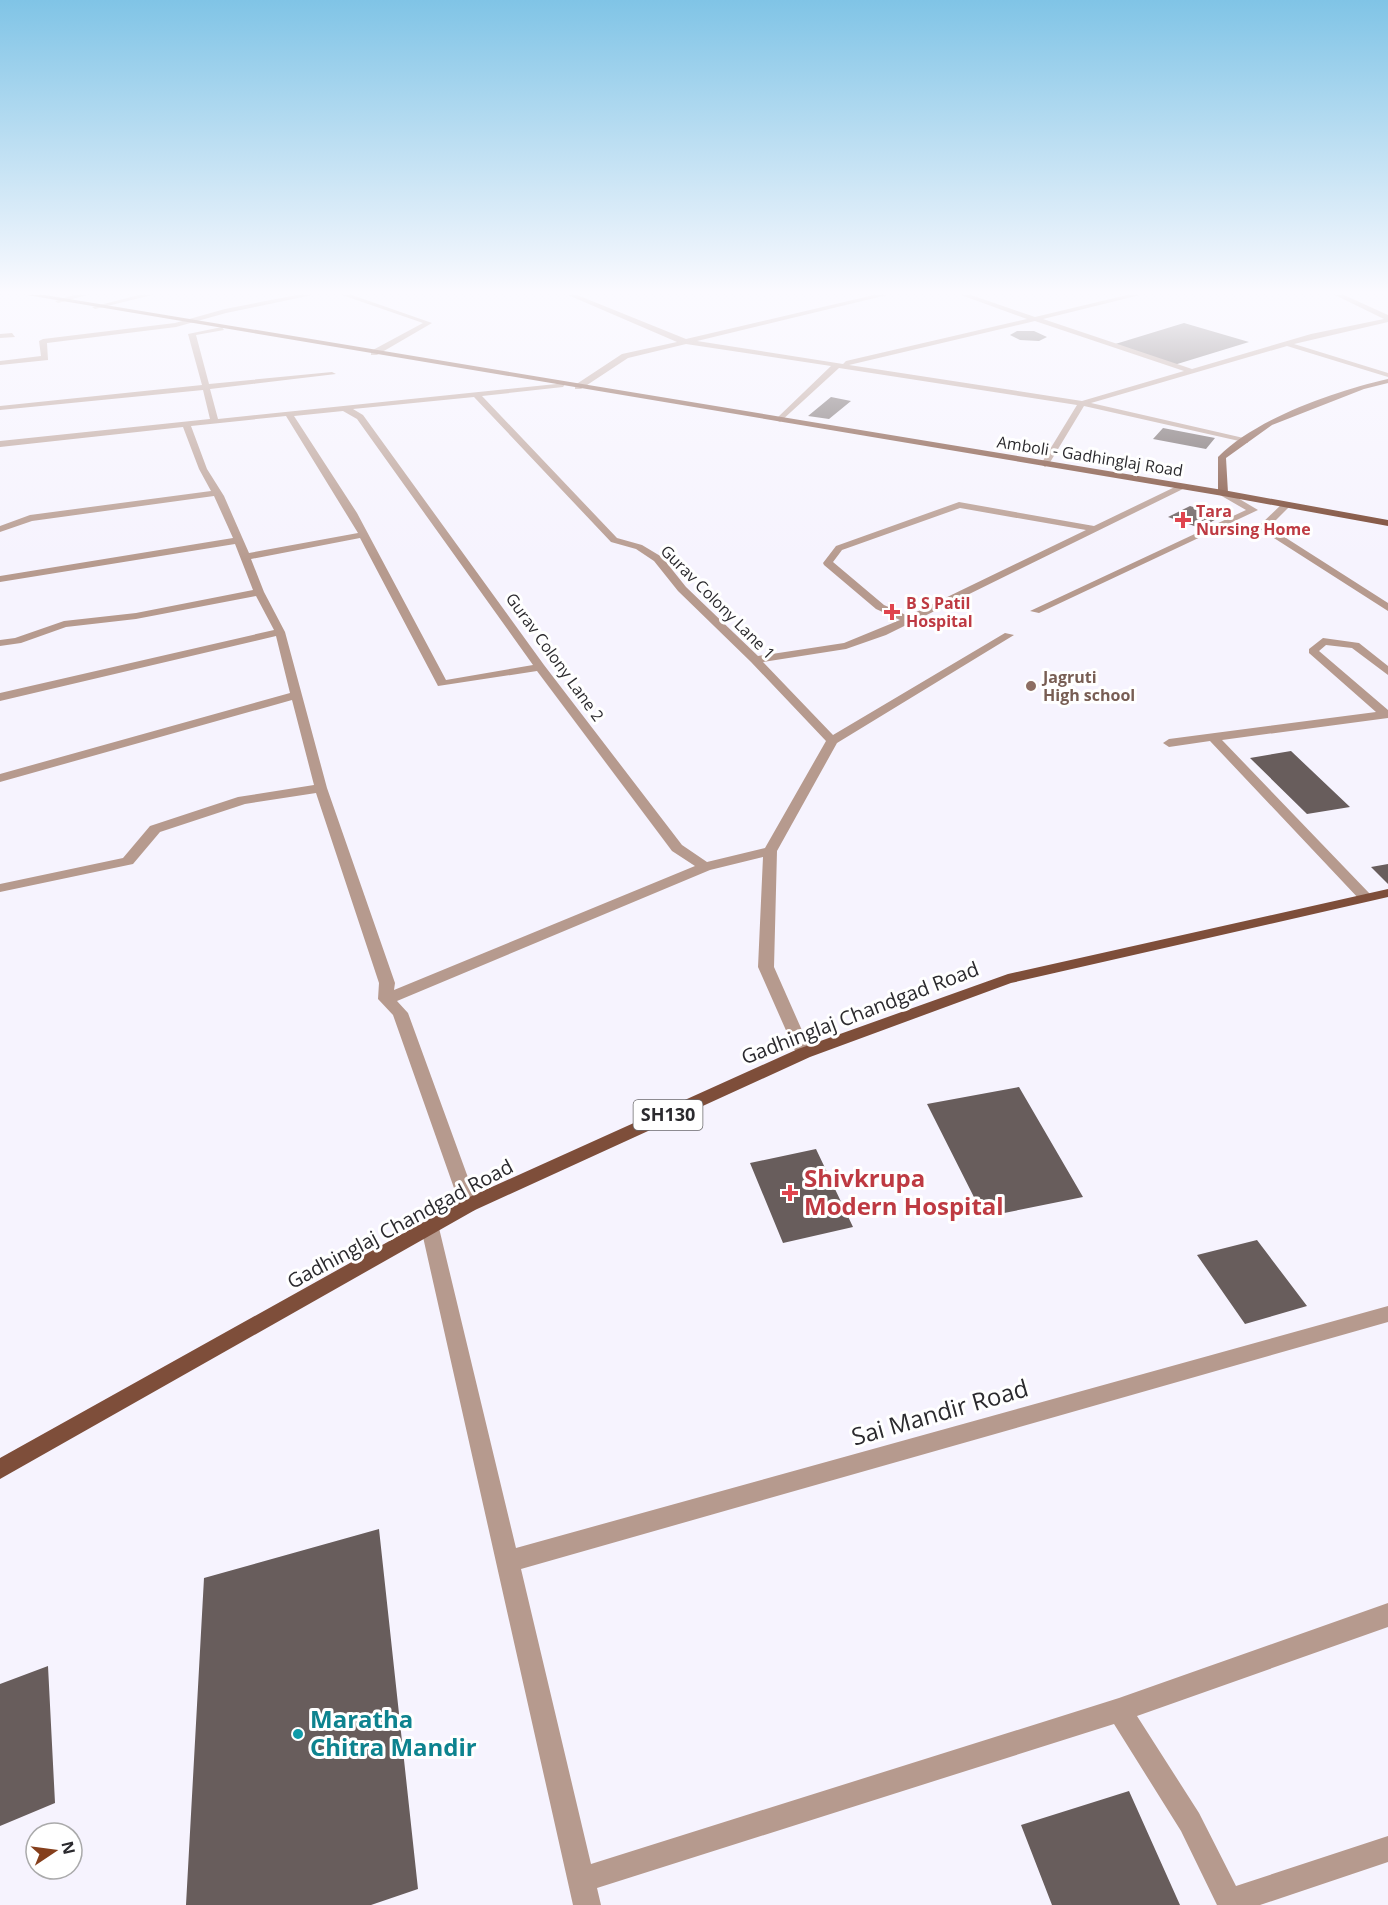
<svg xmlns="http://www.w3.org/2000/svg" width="1388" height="1905" font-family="'Open Sans',sans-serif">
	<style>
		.building { fill: #685d5c }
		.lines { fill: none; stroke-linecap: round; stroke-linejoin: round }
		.minor { fill: #b69a8e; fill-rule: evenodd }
		.primary { fill: #7e4e3a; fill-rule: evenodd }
		.trunk { fill: #74402a; fill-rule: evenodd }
		.health-dot { fill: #e0444e; stroke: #fff; stroke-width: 2 }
		.education-dot { fill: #8d6e63; stroke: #fff; stroke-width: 2 }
		.culture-dot { fill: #0f9aa8; stroke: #fff; stroke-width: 2 }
		.labels { text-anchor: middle; stroke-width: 6; stroke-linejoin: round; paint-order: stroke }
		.far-street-label { font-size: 16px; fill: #2b2a2e; stroke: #fff }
		.far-health-label { font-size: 16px; font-weight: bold; fill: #be3a42; stroke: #fff; text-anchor: start }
		.far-education-label { font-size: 16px; font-weight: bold; fill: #785e54; stroke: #fff; text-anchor: start }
		.shield { fill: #fff; stroke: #6b6a6d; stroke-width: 1.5 }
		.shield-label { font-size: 18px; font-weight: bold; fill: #2b2a2e }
		.street-label { font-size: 20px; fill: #2b2a2e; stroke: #fff }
		.near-health-label { font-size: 24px; font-weight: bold; fill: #be3a42; stroke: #fff; text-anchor: start }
		.near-street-label { font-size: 24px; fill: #2b2a2e; stroke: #fff }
		.near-culture-label { font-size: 24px; font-weight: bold; fill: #0d838f; stroke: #fff; text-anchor: start }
	</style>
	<rect width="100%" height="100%" fill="#f6f3fe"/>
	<!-- building -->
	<path class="building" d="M1184 323 1249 342 1174 365 1112 345Z
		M1017 331H1034L1047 337 1039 341 1020 340 1010 335Z
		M831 397 851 401 829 419 808 416Z
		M1163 428 1215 438 1206 449 1153 439Z
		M1190 506 1222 516 1200 528 1168 517Z
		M1291 751 1350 807 1307 814 1250 758Z
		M1388 864V884L1371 867Z
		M1019 1087 1083 1197 984 1217 927 1104Z
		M816 1149 853 1227 783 1243 750 1163Z
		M1257 1240 1307 1306 1245 1324 1197 1255Z
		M379 1529 418 1889 371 1905H186L204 1578Z
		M48 1666 55 1803 0 1826V1684Z
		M1129 1791 1180 1905H1052L1021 1825Z"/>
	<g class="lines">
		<!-- minor -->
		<path class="minor" d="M74 295H87L58 303 55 301Z
			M139 295H152L95 309 92 307Z
			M297 295H312L226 313 176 327 47 343 48 360 0 365V361L41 356 39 341 43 339 175 323 225 309Z
			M342 295H352L432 323 377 355H371V351L423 323Z
			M568 295H577L686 339 874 295H887L697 341 843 364 846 361 1027 319 961 295H971L1035 317 1127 295H1140L1043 319 1192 369 1311 334 1384 319 1335 295H1344L1388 315V322L1294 344 1388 373V377L1287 346 1091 403 1248 439V443L1084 406 1049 464 1045 467 1041 464 1077 405 839 368 780 422 776 420 777 418 831 366 686 344 628 358 581 389H575V385L622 354 677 342ZM1035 321 1184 371 1082 401 849 365Z
			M222 327 224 330 196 335 209 384 332 372 336 374 210 389 218 419 566 383 563 387 482 396 617 538 642 545 662 557 686 587 758 656 844 643 900 620 876 609 824 565 823 563 836 546 959 502 1094 526 1179 485 1187 487 886 635 846 649 763 662 833 735 1005 633 1014 635 837 743 777 851 774 967 812 1053 810 1057H798L796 1053 758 967 763 857 710 870 397 1001 408 1013 478 1205 475 1210 469 1212 463 1210 460 1205 393 1015 378 999 379 983 316 793 245 804 160 832 133 864 0 892V884L123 858 150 826 238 797 314 785 292 700 0 782V774L290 693 276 636 0 701V693L274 630 256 596 136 619 66 627 21 643 0 646V640L15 638 64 621 136 613 253 590 235 544 0 582V576L233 538 214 496 32 521 0 532V526L30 515 211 491 199 469 183 427 0 447V441L210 419 203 390 0 410V406L202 385 188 334ZM474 397 611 542 636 549 654 561 678 591 751 662 826 741 765 848 707 862 682 845 544 665 363 415 353 409ZM343 411 357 419 533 665 446 680 357 513 294 416ZM286 416 358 533 249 553 224 496 207 469 191 426ZM960 508 1086 530 908 616 884 605 833 562 842 550ZM360 538 438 686 537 671 672 851 695 866 394 990 395 983 327 788 285 632 264 592 251 559Z
			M12 333 15 337 0 338V334Z
			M1220 491H1226L1258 510 1039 613 1030 611 1246 510 1220 495Z
			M1283 503 1291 505 1269 527 1388 603V611L1260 529V525Z
			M1323 638 1359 643 1388 666V675L1352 648 1326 645 1319 651 1388 710V718L1222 740 1370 894 1372 897 1370 900H1360L1210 741 1169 747 1163 743 1169 739 1376 712 1309 653V649Z
			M430 1221 437 1223 439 1228 516 1548 1388 1306V1322L521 1569 591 1864 1119 1698 1388 1603V1627L1137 1716 1199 1813 1236 1886 1388 1836V1862L1260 1905H1217L1181 1831 1114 1724 597 1888 601 1905H573L421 1228 423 1223Z"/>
		<!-- primary -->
		<path class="primary" d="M1388 379V383L1364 389 1272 425 1226 458 1228 493 1223 496 1218 493V457C1257 418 1335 391 1388 379Z
			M1388 889V897L1011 983 810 1057 475 1210 0 1479V1458L463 1200 798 1049 1008 974Z"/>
		<!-- trunk -->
		<path class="trunk" d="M27 295H45L1223 490 1388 520V526L1223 496Z"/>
	</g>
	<!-- sky -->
	<linearGradient id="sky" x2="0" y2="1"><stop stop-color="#80c4e6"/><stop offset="0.52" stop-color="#fbfaff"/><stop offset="1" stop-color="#fbfaff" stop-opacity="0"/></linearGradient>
	<rect width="1388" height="562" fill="url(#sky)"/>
	<!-- markers -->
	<g class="health-dot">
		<path d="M1180 511h6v6h6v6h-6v6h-6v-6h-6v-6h6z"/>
		<path d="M889 603h6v6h6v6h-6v6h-6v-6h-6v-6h6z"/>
		<path d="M787 1184h6v6h6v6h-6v6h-6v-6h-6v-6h6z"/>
	</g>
	<circle class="education-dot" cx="1031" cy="686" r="6"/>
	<circle class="culture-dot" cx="298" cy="1734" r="6"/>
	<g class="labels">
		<!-- far-street labels -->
		<g class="far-street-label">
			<text transform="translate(1090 456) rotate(9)" y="6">Amboli - Gadhinglaj Road</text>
			<text transform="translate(718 602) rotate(45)" y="6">Gurav Colony Lane 1</text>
			<text transform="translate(555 657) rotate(54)" y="6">Gurav Colony Lane 2</text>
		</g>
		<!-- far-health labels -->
		<g class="far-health-label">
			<text x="1196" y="517">Tara<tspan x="1196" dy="18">Nursing Home</tspan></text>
			<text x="906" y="609">B S Patil<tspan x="906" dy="18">Hospital</tspan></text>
		</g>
		<!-- far-education labels -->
		<g class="far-education-label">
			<text x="1043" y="683">Jagruti<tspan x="1043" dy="18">High school</tspan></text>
		</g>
		<!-- shield labels -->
		<rect class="shield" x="633.5" y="1100" width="69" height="30" rx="4.5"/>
		<g class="shield-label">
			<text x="668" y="1121">SH130</text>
		</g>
		<!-- street labels -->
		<g class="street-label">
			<text transform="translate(860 1013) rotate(-21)" y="7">Gadhinglaj Chandgad Road</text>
			<text transform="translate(400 1224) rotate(-28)" y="7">Gadhinglaj Chandgad Road</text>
		</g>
		<!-- near-health labels -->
		<g class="near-health-label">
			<text x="804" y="1187">Shivkrupa<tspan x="804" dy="28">Modern Hospital</tspan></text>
		</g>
		<!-- near-street labels -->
		<g class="near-street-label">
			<text transform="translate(940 1413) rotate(-16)" y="8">Sai Mandir Road</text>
		</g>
		<!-- near-culture labels -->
		<g class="near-culture-label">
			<text x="310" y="1728">Maratha<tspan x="310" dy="28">Chitra Mandir</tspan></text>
		</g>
	</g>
	<!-- north arrow -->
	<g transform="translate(54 1851) rotate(77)"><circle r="28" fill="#ffffff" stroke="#aaaaab" stroke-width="1.5"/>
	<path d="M0-4.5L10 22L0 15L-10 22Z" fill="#853f1c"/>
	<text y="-9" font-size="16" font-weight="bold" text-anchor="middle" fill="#2b2a2e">N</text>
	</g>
</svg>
